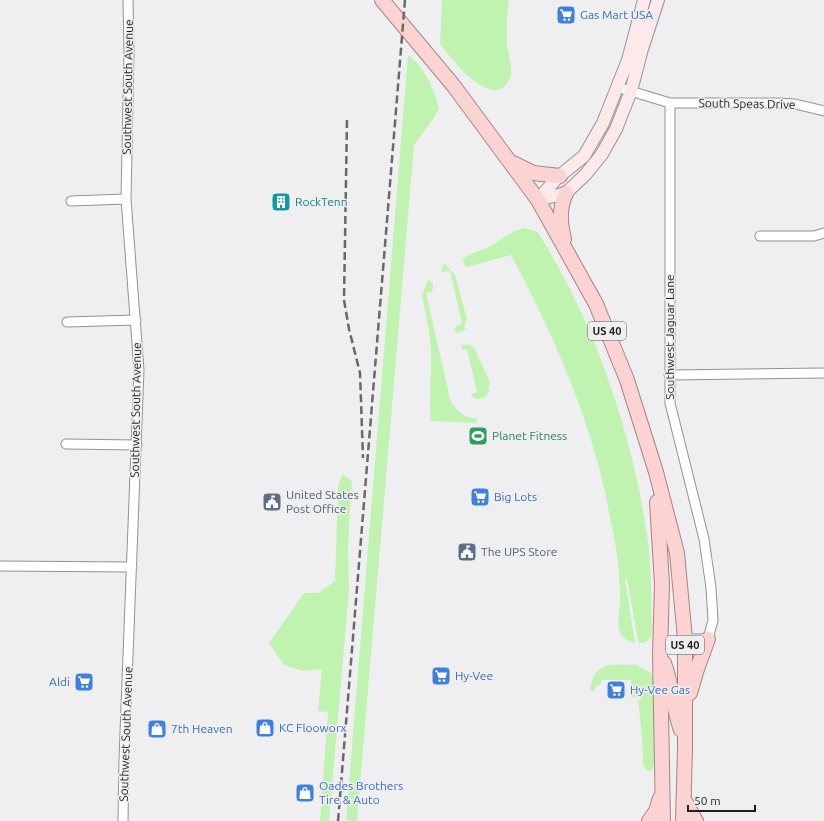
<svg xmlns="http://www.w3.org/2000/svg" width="824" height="821" font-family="Ubuntu,sans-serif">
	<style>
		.green { fill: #c0f3b0 }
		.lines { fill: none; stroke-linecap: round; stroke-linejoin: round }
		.minor-casing { stroke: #939394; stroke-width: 11 }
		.secondary-casing { stroke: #939394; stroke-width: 14 }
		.primary-casing { stroke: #ac8181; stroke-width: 16 }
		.minor { stroke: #fff; stroke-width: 9 }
		.secondary { stroke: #fde9e9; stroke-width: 12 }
		.primary { stroke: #fbd3d3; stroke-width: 14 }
		.rail { stroke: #696969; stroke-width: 2.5; stroke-dasharray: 8 4; stroke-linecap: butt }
		.labels { text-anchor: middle; stroke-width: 3; stroke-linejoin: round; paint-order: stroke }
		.shield { fill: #efeff1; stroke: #5d5d5e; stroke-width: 1 }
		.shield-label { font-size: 11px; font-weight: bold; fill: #1f1f1f }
		.shop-label { font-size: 12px; fill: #366cbe; stroke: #efeff1; text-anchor: start }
		.street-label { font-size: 12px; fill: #1f1f1f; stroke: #efeff1 }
		.culture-label { font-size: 12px; fill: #0d838f; stroke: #efeff1; text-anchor: start }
		.leisure-label { font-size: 12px; fill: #27864d; stroke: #efeff1; text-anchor: start }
		.service-label { font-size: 12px; fill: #4e5e75; stroke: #efeff1; text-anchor: start }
	</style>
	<rect width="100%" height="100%" fill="#efeff1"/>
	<!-- green -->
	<path class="green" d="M442 0H509C507 14 506 28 507 43 508 52 512 66 511 74 511 78 507 84 504 87 484 102 451 58 440 44Z
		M408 55C425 67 434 89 439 108L433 119 414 145 357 821 346 820Z
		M525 228 538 232C550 253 562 272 572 293 609 369 635 452 647 535 652 567 651 600 652 632 651 640 646 643 639 643L638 640 627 579 625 580 635 643C628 642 621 637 619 630 617 621 620 610 620 600 620 579 618 558 614 537 609 515 606 493 600 471 580 395 548 325 511 255L467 267 465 266 463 259C470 253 480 251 488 247 501 241 510 230 525 228Z
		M444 263 455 275 467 319 464 327 466 329 457 333 454 330 456 326 462 324 450 271 443 272 441 270Z
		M428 280 433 283V288L432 292 426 293 450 399C455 411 463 417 477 419L476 423 430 421 431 349 428 325 422 295Z
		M468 344 474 348 490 382 488 389 490 390 485 397 479 399 471 397 472 394 477 392 467 349 463 350 461 346Z
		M343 474 352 481 348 544 349 591 329 821H320L328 712 318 711 322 669 303 671 284 665 269 643 304 593H318L335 581 338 489 339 482Z
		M638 665 639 667C648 669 653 674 655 682L654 763 652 770 650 771 646 770 642 763 643 761 642 736 638 700H641V697H631V680H601V684H599V686H595V691H590C594 659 613 665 638 665Z"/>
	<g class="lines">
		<!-- minor casing -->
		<g class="minor-casing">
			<path id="minor" d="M617 87 670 103H778L795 104 824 111
				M670 103V403L704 539 711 588 713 620 708 639H685
				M71 201 126 199
				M760 236H814L824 233
				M67 322 136 320
				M669 375 824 373
				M66 444 137 445
				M0 566 132 567
				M123 821 124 759 139 370 126 199 129 52 128 0"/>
		</g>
		<!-- secondary casing -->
		<g class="secondary-casing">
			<path id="secondary" d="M538 200 566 193 586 174 602 154 616 129 631 91 642 49 658 0
				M538 200 557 178 584 156 603 123 628 60 644 0"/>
		</g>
		<!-- primary casing -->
		<g class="primary-casing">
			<path id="primary" d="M382 0 453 85 538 200 596 304 627 380 656 472 677 553 685 639V749L683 821
				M513 163 533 173 560 176
				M564 239C560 222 559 209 566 193
				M657 502 662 584 660 654 663 821
				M664 663C672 685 673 708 681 730
				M690 693 697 669 708 639
				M684 799 696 821
				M649 821 656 811 660 798"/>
		</g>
		<!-- minor -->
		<use href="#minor" class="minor"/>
		<!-- secondary -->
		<use href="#secondary" class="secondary"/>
		<!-- primary -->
		<use href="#primary" class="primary"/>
		<!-- rail -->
		<path class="rail" d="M347 120 344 300 349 329 360 373 363 458
			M338 821 405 0"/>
	</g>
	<!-- icons -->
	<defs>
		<g id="supermarket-square" transform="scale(1)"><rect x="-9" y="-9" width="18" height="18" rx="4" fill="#3f7fe0" stroke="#efeff1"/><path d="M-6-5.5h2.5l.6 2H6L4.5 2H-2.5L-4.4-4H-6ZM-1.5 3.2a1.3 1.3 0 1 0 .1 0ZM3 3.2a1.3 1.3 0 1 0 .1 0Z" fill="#fff"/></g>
		<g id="building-square" transform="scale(1)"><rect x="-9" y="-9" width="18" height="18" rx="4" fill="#0f9aa8" stroke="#efeff1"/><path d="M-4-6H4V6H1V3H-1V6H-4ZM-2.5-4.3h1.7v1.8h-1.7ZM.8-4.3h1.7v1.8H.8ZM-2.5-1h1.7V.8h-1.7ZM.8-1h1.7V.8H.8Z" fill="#fff"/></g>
		<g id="stadium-square" transform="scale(1)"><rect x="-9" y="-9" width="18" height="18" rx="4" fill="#2e9e5b" stroke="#efeff1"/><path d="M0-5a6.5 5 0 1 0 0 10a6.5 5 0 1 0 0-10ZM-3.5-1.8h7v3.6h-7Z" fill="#fff"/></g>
		<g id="civic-square" transform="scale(1)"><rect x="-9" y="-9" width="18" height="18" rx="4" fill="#5c6f8a" stroke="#efeff1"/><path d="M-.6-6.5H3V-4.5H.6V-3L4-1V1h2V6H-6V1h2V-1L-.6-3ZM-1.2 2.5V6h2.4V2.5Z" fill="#fff"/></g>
		<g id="shop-square" transform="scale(1)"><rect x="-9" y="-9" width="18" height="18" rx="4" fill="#3f7fe0" stroke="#efeff1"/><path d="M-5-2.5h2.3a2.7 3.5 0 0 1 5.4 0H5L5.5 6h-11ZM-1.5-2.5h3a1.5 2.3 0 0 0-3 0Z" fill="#fff"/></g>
	</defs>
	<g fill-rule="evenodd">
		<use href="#supermarket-square" x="566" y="15"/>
		<use href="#building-square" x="281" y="202"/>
		<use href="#stadium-square" x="478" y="436"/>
		<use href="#supermarket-square" x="480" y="497"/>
		<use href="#civic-square" x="272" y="502"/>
		<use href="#civic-square" x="467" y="552"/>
		<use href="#supermarket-square" x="441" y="676"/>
		<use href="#supermarket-square" x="84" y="682"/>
		<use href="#supermarket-square" x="616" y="690"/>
		<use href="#shop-square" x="265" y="728"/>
		<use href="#shop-square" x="157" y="729"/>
		<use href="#shop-square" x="305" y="793"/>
	</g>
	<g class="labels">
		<!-- shield labels -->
		<g class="shield">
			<rect x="588" y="322" width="38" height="18" rx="3"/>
			<rect x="666" y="636" width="38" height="18" rx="3"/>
		</g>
		<g class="shield-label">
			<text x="607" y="335">US 40</text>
			<text x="685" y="649">US 40</text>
		</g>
		<!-- shop labels -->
		<g class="shop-label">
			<text x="580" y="19">Gas Mart USA</text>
			<text x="494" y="501">Big Lots</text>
			<text x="455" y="680">Hy-Vee</text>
			<text x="70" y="686" text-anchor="end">Aldi</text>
			<text x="630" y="694">Hy-Vee Gas</text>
			<text x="279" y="732">KC Flooworx</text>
			<text x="171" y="733">7th Heaven</text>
			<text x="319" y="790">Oades Brothers<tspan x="319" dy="14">Tire &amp; Auto</tspan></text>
		</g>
		<!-- street labels -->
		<g class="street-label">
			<text transform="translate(128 87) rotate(-89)" y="4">Southwest South Avenue</text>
			<text transform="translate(747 104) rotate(1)" y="4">South Speas Drive</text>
			<text transform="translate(670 337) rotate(-90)" y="4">Southwest Jaguar Lane</text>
			<text transform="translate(136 410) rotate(-89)" y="4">Southwest South Avenue</text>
			<text transform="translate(126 734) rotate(-88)" y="4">Southwest South Avenue</text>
		</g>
		<!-- culture labels -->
		<g class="culture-label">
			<text x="295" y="206">RockTenn</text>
		</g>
		<!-- leisure labels -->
		<g class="leisure-label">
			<text x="492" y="440">Planet Fitness</text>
		</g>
		<!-- service labels -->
		<g class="service-label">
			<text x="286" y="499">United States<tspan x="286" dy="14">Post Office</tspan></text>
			<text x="481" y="556">The UPS Store</text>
		</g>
	</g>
	<!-- scale -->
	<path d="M688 805v6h67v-6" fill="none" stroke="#1f1f1f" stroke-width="2"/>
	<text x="694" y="805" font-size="12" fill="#1f1f1f" stroke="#efeff1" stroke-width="3" paint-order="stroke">50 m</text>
</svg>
